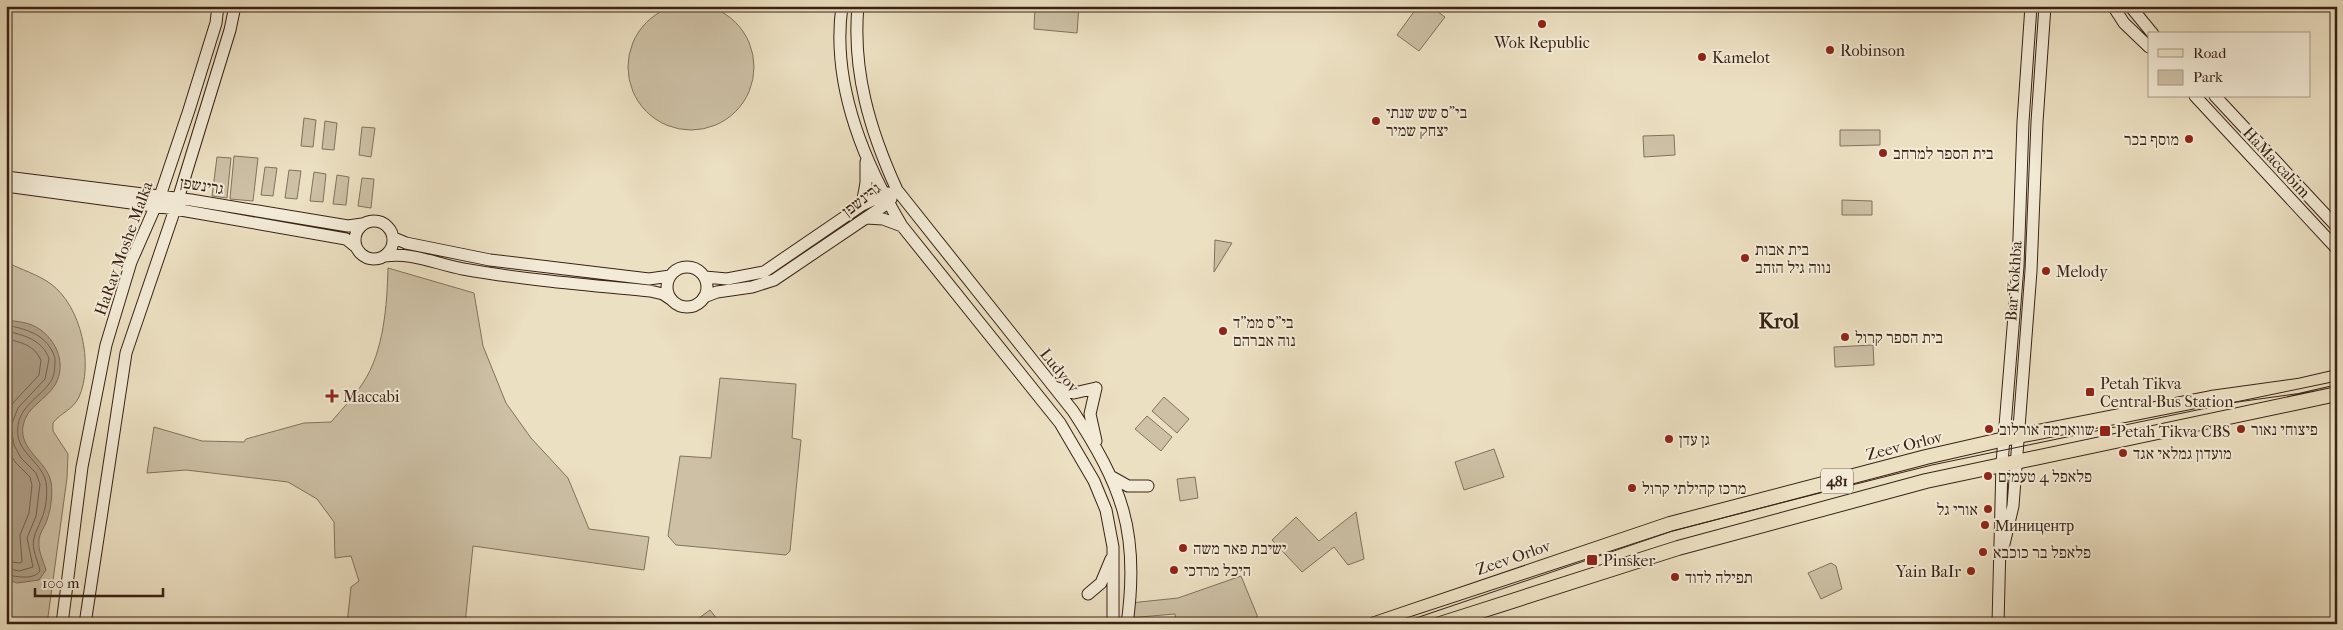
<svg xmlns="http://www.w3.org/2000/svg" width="2343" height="630" font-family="'IM FELL French Canon','Frank Ruhl Libre',serif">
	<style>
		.green { fill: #cdc0a5; stroke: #82715e }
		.water { fill: #af9f88; stroke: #7f6d5a }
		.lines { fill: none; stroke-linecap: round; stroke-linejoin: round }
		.shore { stroke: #74604f; stroke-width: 1 }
		.secondary-casing { stroke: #382216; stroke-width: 13 }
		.primary-casing { stroke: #382216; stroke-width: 16 }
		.secondary { stroke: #f3ebd7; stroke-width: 11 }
		.primary { stroke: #ece0c2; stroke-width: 14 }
		.tram { stroke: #382216; stroke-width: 1 }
		.poi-dot { fill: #8f2418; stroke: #f3ebd7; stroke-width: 2 }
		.labels { text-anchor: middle; stroke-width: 4; stroke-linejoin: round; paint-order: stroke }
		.shield { fill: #f3ebd7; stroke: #705e50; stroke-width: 1 }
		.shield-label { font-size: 15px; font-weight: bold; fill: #382216 }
		.poi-label { font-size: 16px; fill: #382216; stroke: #f3ebd7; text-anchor: start }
		.street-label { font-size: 16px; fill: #382216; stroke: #f3ebd7 }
		.district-label { font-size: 21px; font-weight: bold; fill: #382216; stroke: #f3ebd7 }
	</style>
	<rect width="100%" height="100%" fill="#ece0c2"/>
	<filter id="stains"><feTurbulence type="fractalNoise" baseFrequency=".004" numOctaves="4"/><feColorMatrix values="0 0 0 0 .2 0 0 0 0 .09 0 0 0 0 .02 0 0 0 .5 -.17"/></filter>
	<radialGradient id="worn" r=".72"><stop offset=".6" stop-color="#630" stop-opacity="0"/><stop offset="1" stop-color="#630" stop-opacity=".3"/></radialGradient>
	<!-- green -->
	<path class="green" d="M628 67a63 63 0 1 1 126 0a63 63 0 1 1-126 0Z
		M1035 6H1079L1077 33 1034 29Z
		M1418 6H1430L1445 17 1419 51 1397 35Z
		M304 118 316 120 313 147 301 146Z
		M325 121 337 123 334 150 322 149Z
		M362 127 375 128 371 157 359 155Z
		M1840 130H1880V145L1840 146Z
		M1674 135 1675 155 1644 157 1643 136Z
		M234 156 258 158 253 201 230 199Z
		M217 157 231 158 227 198 212 196Z
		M265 167 277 168 273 196 261 195Z
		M289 170 301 171 297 199 285 198Z
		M314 172 326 174 323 202 310 201Z
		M337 175 349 177 346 205 333 204Z
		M362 178 374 179 371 208 358 206Z
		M1842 200 1872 201V215H1842Z
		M1215 240 1232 243 1214 272Z
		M6 262C20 269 39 275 51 284 81 306 94 364 79 397 73 410 60 413 53 423V431L68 454 67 478 47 624H6Z
		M388 268 474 293 483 346 506 403 531 438 568 478 589 529 649 537 644 570 473 546 465 624H347L351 587 359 581 351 556 335 558 334 522 317 499 288 482 186 470 147 473 154 427 202 441 244 442 246 439 304 423 331 422C342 409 354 397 363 383 384 351 387 305 388 268Z
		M1873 345 1874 365 1835 367 1834 347Z
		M720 378 796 384 792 438 801 440 790 551 786 555 676 545 668 536 680 456 711 458Z
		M1164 397 1189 419 1177 433 1152 411Z
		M1147 416 1172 437 1161 451 1135 429Z
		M1494 449 1504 477 1464 490 1455 462Z
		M1195 477 1198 498 1180 501 1177 479Z
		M1356 512 1364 559 1348 565 1334 547 1302 572 1272 540 1296 517 1319 541Z
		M1831 563 1836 566 1842 589 1821 599 1808 573Z
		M1241 576 1257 615V624H1176L1175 614 1128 618 1130 603 1178 598Z
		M710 610 721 624H691Z"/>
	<!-- water -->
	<path class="water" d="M6 320C14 321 25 322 32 325 55 335 68 363 55 385 46 400 26 407 23 426 19 450 47 461 51 482 53 493 51 509 47 520 45 527 39 533 39 541 38 551 43 560 46 570L39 580 17 583 6 579Z"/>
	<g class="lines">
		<!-- shore -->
		<path class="shore" d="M6 325C27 329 48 335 55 358 55 366 55 377 49 384 39 397 20 407 18 426 14 452 41 460 46 482 48 493 46 510 41 520 39 526 35 532 34 538 31 549 38 560 40 571 32 581 17 576 6 575
			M6 331C24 335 43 340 49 359L45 379 18 408 11 426 14 445 21 458 36 473 40 484 36 516 27 538 33 567 19 571 6 568
			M6 339C21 342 34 345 41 360L39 375 13 403 6 417
			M6 446 15 462 30 477 32 485 29 513 20 535 22 562 19 563 6 561"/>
		<!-- secondary casing -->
		<g class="secondary-casing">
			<path id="secondary" d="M842 6C831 84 863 161 902 226L1060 423 1094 481 1106 510 1113 547V624
				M858 6C852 71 870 131 897 190L1073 411C1122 486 1140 532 1127 624
				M2113 6 2124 23 2149 47
				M2130 6 2153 34
				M2195 96 2337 249
				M2215 96 2337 227
				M6 177 191 200 348 226 362 224
				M6 186 175 209 346 239 356 247
				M862 205 866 183V162
				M866 218 883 219 902 226
				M355 240a19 19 0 1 1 38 0a19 19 0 1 1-38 0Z
				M394 238 406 243 490 260 649 279 670 276
				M385 256C412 252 436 264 463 269 525 280 588 285 650 291L663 294 672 300
				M667 287a20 20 0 1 1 40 0a20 20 0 1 1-40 0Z
				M705 277 727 279 764 272 862 205 888 193
				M704 297 717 292 752 287 774 280 888 203 891 199
				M1054 387 1074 393 1096 388
				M1096 441 1090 414 1096 388
				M1112 477 1128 486H1148
				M2004 544 2013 506 2031 271 2037 122 2045 6
				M1088 594 1101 583 1111 559
				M62 624 82 467 106 345 131 262 160 196 189 110 216 23 218 6
				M85 624 126 353 175 209 230 30 235 6
				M1998 624 2002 463 2018 266 2023 122 2031 6"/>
		</g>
		<!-- primary casing -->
		<g class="primary-casing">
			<path id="primary" d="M1375 624 1670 524 1926 457 2018 436 2211 398 2298 386 2337 377
				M1440 624 1678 548 1926 481 2337 394"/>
		</g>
		<!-- secondary -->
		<use href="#secondary" class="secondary"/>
		<!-- primary -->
		<use href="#primary" class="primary"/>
		<!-- tram -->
		<path class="tram" d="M1388 624 1672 531 1812 495 1932 465 2337 381"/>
	</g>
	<!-- markers -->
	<g class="poi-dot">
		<circle cx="1542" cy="24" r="5"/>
		<circle cx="1830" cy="50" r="5"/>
		<circle cx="1702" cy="57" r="5"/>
		<circle cx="1376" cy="121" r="5"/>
		<circle cx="2189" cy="139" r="5"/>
		<circle cx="1883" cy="153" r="5"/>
		<circle cx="1745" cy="258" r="5"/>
		<circle cx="2046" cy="271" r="5"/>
		<circle cx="1223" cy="331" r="5"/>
		<circle cx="1845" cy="337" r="5"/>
		<rect x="2085" y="387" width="10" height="10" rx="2.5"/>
		<path d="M329.5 388.5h5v5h5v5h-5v5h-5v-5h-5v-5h5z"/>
		<circle cx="1989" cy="429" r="5"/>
		<circle cx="2241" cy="429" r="5"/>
		<rect x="2099" y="425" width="12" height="12" rx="2.5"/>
		<circle cx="1669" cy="439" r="5"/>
		<circle cx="2123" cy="453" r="5"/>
		<circle cx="1988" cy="476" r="5"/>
		<circle cx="1632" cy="488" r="5"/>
		<circle cx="1988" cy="509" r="5"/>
		<circle cx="1985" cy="525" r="5"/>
		<circle cx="1183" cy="548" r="5"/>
		<circle cx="1983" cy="552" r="5"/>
		<rect x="1586" y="554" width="12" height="12" rx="2.5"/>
		<circle cx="1174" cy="570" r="5"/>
		<circle cx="1971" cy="571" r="5"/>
		<circle cx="1675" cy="577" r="5"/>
	</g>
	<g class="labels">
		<!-- shield labels -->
		<rect class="shield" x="1821" y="468.5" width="32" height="25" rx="4"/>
		<g class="shield-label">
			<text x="1837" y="486">481</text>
		</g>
		<!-- poi labels -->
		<g class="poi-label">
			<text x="1542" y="48" text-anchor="middle">Wok Republic</text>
			<text x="1840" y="56">Robinson</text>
			<text x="1712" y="63">Kamelot</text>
			<text x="1386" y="118">בי"ס שש שנתי<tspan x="1386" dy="18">יצחק שמיר</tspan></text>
			<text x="2179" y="145" text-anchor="end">מוסף בכר</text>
			<text x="1893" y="159">בית הספר למרחב</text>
			<text x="1755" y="255">בית אבות<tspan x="1755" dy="18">נווה גיל הזהב</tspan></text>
			<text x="2056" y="277">Melody</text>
			<text x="1233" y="328">בי"ס ממ"ד<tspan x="1233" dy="18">נוה אברהם</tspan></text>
			<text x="1855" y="343">בית הספר קרול</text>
			<text x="2100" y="389">Petah Tikva<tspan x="2100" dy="18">Central Bus Station</tspan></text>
			<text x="343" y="402">Maccabi</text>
			<text x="1999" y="435">שווארמה אורלוב</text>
			<text x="2251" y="435">פיצוחי נאור</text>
			<text x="2116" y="437">Petah Tikva CBS</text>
			<text x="1679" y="445">גן עדן</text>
			<text x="2133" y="459">מועדון גמלאי אגד</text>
			<text x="1998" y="482">פלאפל 4 טעמים</text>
			<text x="1642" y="494">מרכז קהילתי קרול</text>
			<text x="1978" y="515" text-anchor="end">אורי גל</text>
			<text x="1995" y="531">Миницентр</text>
			<text x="1193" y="554">ישיבת פאר משה</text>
			<text x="1993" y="558">פלאפל בר כוכבא</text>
			<text x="1603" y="566">Pinsker</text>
			<text x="1184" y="576">היכל מרדכי</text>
			<text x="1961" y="577" text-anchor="end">Yain BaIr</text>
			<text x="1685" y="583">תפילה לדוד</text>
		</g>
		<!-- street labels -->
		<g class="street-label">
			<text transform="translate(2277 162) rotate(47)" y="6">HaMaccabim</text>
			<text transform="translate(202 185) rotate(9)" y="6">גרינשפן</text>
			<text transform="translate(861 199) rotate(-38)" y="6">גרינשפן</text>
			<text transform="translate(123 248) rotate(-70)" y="6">HaRav Moshe Malka</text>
			<text transform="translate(2013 281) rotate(-86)" y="6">Bar Kokhba</text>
			<text transform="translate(1060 370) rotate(51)" y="6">Ludyov</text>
			<text transform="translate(1904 445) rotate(-14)" y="6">Zeev Orlov</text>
			<text transform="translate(1513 557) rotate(-19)" y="6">Zeev Orlov</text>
		</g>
		<!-- district labels -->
		<g class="district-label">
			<text x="1779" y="328">Krol</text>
		</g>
	</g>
	<!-- margin -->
	<rect width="2343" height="630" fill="none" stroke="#ece0c2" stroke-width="25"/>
	<rect x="8" y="8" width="2328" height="615" fill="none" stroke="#382216" stroke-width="2.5"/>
	<rect x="12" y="12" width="2318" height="605" fill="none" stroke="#382216"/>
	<!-- legend -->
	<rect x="2148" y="32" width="162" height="65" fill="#f3ebd7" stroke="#a89b8a"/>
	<rect x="2158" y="49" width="25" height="8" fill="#ece0c2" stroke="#a89b8a"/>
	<text x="2193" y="58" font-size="15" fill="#382216">Road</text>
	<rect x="2158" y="70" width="25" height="15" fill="#cdc0a5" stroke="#a89b8a"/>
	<text x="2193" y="82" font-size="15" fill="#382216">Park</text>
	<!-- scale -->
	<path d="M35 588v8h128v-8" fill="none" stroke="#382216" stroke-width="2.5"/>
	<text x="42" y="588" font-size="15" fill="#382216" stroke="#f3ebd7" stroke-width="4" paint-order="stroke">100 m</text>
	<rect width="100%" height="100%" filter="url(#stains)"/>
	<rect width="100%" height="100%" fill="url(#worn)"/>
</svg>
